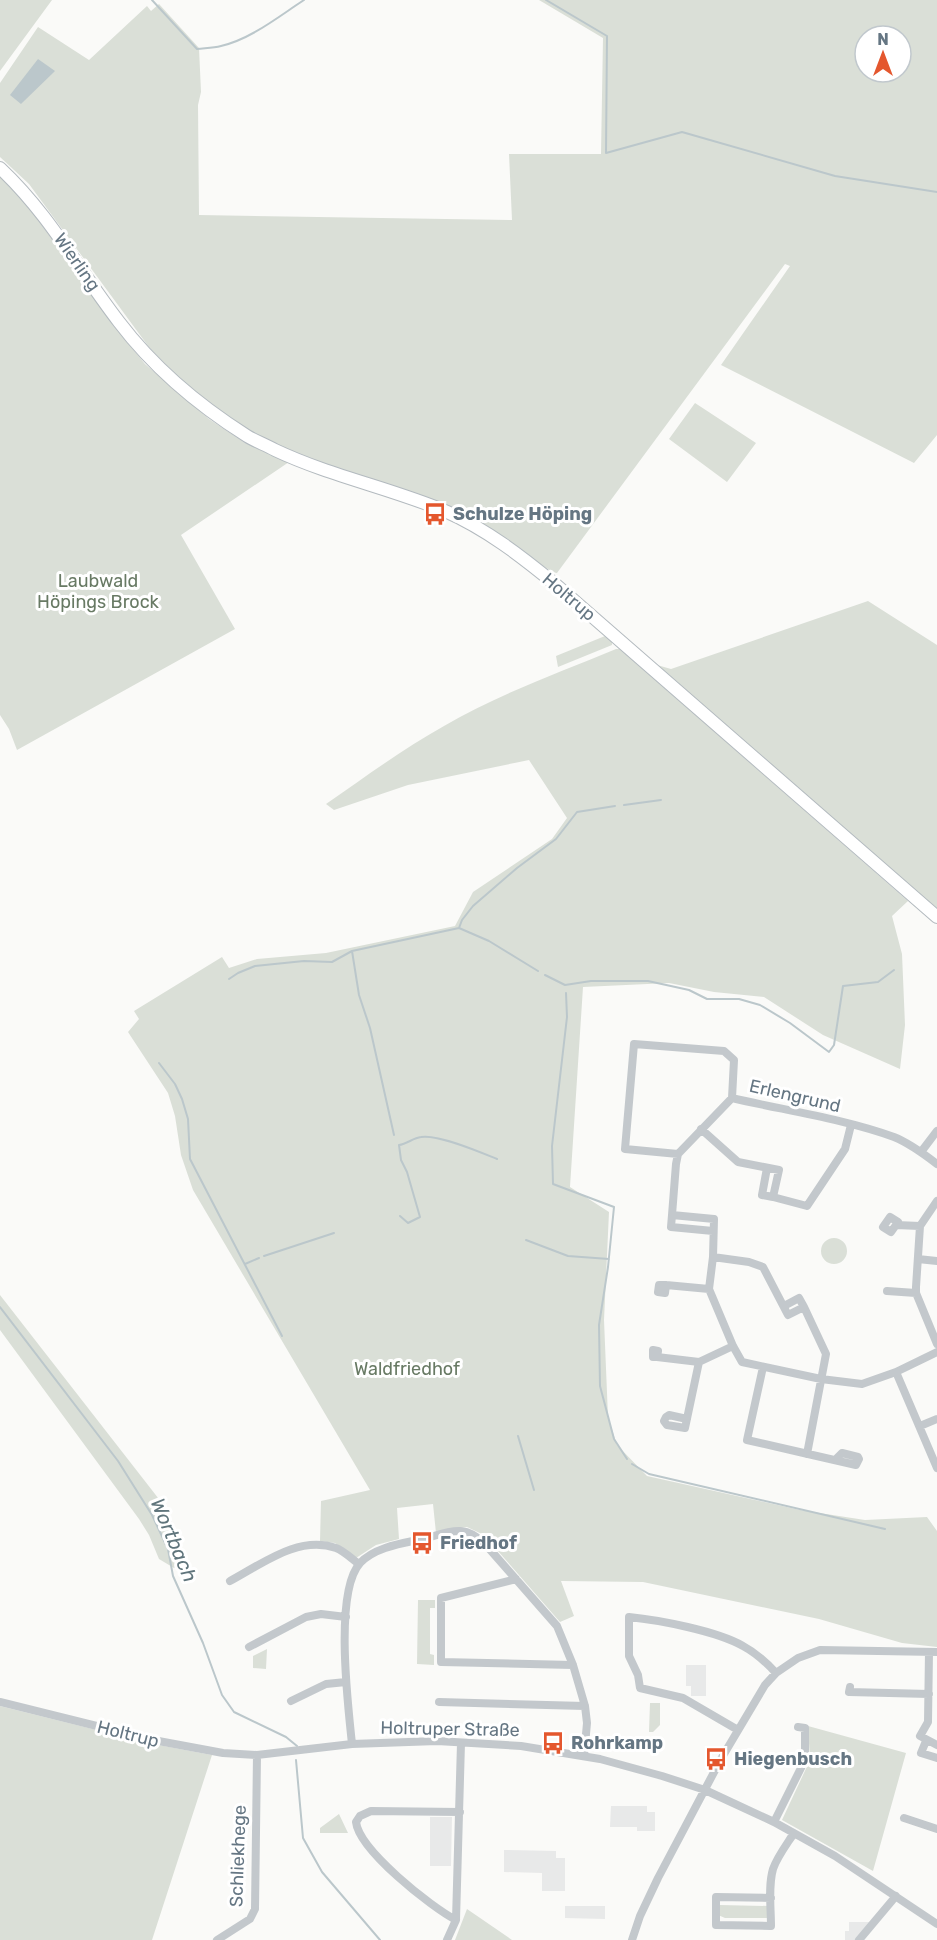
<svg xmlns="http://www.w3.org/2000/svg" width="937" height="1940" font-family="Rubik,sans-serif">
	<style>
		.built { fill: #e8e9e9 }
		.green { fill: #dadfd7; fill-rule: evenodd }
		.water { fill: #bbc7cb }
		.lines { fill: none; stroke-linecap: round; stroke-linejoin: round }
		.stream { stroke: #bbc7cb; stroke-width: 2 }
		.secondary-casing { stroke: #b3babf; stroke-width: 14 }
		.minor { stroke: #c3c8cc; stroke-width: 8 }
		.secondary { stroke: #fff; stroke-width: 12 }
		.labels { text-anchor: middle; stroke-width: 6; stroke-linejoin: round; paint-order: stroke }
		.street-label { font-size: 18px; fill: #657683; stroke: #fff }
		.poi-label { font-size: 18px; font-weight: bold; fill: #657683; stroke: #fff; text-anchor: start }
		.park-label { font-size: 18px; fill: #687a64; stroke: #fff }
		.water-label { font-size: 20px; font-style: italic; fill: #60757c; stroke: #fff }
	</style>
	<rect width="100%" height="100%" fill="#fafaf8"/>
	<!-- built -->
	<path class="built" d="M686 1665H706V1696H691V1686H686Z
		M611 1806H647V1812H655V1831H637V1827H610Z
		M430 1817H452L451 1866H430Z
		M504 1850 556 1851V1858H565V1891H542V1873L504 1872Z
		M565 1906H605V1919L565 1918Z
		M849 1922H870L855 1940H845V1931H849Z"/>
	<!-- green -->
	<path class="green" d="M0 0H52L0 71Z
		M539 0H937V435L914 463 721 365 790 266 785 264 557 573C547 572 489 527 474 518 467 514 459 511 452 508L296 454 253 433 219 411 184 383 154 354 29 184 0 157V83L38 27 89 60 147 6 151 11 159 4 199 48 201 92 198 105 199 215 512 220 509 154H601L603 38ZM865 36H901V72H865Z
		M0 175 19 193 114 326 145 364 209 419 245 443 289 462 181 535 235 629 17 750 9 729 0 715Z
		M695 403 756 443 727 482 669 439Z
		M868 601 937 645V912L657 665 671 669Z
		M605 636 612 641V645L558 667 556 656Z
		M616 649H620L908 901 892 916 902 954 905 1025 900 1069 823 1035 764 997 714 992 669 983 583 987 570 1187 609 1212 604 1320 608 1417 617 1445 647 1476 800 1510 865 1520 927 1517 937 1531V1647L902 1643 819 1619 643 1582 561 1581 574 1616 560 1622 484 1535 467 1527 436 1533 433 1504 397 1508 399 1539 376 1545 356 1558 335 1543 320 1541 321 1501 370 1490 193 1190 181 1155 175 1116 168 1093 128 1032 139 1019 134 1011 222 957 229 968 257 959 326 953 455 926 473 892 552 839 567 818 529 760 408 785 334 810 326 804C365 777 403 749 444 726 498 694 559 673 616 649Z
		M821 1251a13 13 0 1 1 26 0a13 13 0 1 1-26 0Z
		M0 1295 169 1512 180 1548 182 1564 174 1568 159 1559 149 1535 139 1519 0 1330Z
		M418 1600H435V1608H430V1654L434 1655V1665L417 1664Z
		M267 1649 266 1669 253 1668V1656Z
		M650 1703H660V1725L653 1732H649Z
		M0 1706 153 1744 212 1755 152 1940H0Z
		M808 1726 906 1753 873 1871 782 1820 810 1760Z
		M339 1814 348 1833H320V1828Z
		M720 1905 769 1906V1918H725L718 1915V1906Z
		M467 1909 512 1940H455Z"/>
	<!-- water -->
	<path class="water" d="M38 59 55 71 21 104 10 95Z"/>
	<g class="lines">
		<!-- stream -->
		<path class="stream" d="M152 0 197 49C205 48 213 48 221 46 251 39 278 17 304 0
			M546 0 607 36 606 153 682 132 835 176 937 192
			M624 805 661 800
			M459 928 489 941 538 971
			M352 951 359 995 370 1028 394 1135
			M545 975 565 985 591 981H648L689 990 707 999H739L760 1005 790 1023 829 1052 834 1045 843 986 878 982 894 970
			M229 979 238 973 255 966 304 961 332 962 352 951 459 928 462 920 473 906 517 868 556 839 577 812 615 806
			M566 993 567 1017 552 1146 553 1184 614 1207 608 1267 599 1325 600 1386 614 1439 627 1459
			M159 1063 175 1084 182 1099 188 1119 190 1159 282 1336
			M400 1216 408 1223 420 1217 407 1172 401 1160 399 1145C407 1144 413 1138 421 1137 438 1134 480 1152 497 1159
			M526 1240 568 1256 609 1259
			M264 1256 334 1233
			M245 1264 259 1258
			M0 1307 118 1461 152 1515 168 1549 173 1576 203 1643 222 1695 234 1712 286 1737 297 1746
			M518 1436 534 1490
			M632 1464 649 1474 885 1529
			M296 1760 303 1838 322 1872 380 1940"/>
		<!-- secondary casing -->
		<g class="secondary-casing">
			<path id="secondary" d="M0 168C50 215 78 269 119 322 154 368 198 405 247 436 255 441 266 445 275 450 330 476 390 488 445 511 486 529 521 556 555 584L937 917"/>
		</g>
		<!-- minor -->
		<path class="minor" d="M701 1129 738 1162 779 1170 773 1197 807 1206 845 1149 851 1125
			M921 1152 937 1131
			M678 1154 625 1149 634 1044 724 1051 734 1060 732 1098
			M767 1168 762 1195 773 1197
			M937 1201 920 1226 916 1287V1293L937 1344
			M672 1215 676 1164 678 1154 732 1098C783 1110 845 1119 894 1137 909 1143 924 1154 937 1164
			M896 1225 891 1232 883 1227 890 1217 898 1222 896 1225 920 1226
			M713 1231 671 1227 672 1215 714 1219 713 1257 709 1289 733 1346 742 1362 821 1379 862 1384 896 1372 937 1352
			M713 1257 749 1262 763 1267 788 1315 804 1307 799 1298 784 1306
			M918 1259 937 1261
			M666 1285 665 1293 658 1292 659 1285H666L709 1289
			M887 1291 916 1293
			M804 1307 826 1354 807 1454
			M657 1357 658 1351 653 1350V1357H657L699 1362 733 1346
			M763 1367 747 1440C783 1448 820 1457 856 1465L859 1459 858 1457 842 1453 835 1460
			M896 1372 937 1468
			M687 1419 669 1415 666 1417 664 1421 667 1425 685 1428 699 1362
			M920 1426 937 1419
			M516 1579 441 1598V1662L573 1665
			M230 1581C262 1564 298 1535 336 1548 344 1551 352 1559 359 1564
			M249 1647 306 1617 321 1614 346 1617
			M929 1652 928 1722 920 1736 937 1745
			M850 1687 849 1692 929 1694
			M291 1701 326 1684 346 1682
			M0 1702 153 1740 223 1753 257 1755 352 1744 437 1741 521 1746 600 1759 662 1776 705 1790 774 1822 835 1856 937 1924
			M439 1702 585 1706
			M738 1730 683 1698 640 1688 638 1675 629 1656V1617C659 1620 717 1631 743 1646 756 1653 766 1662 776 1673
			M926 1741 921 1753 937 1758
			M352 1744C348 1705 334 1592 360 1563 376 1546 405 1543 427 1538 451 1531 466 1524 486 1545L557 1626 573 1665 585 1706 587 1723 584 1756
			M904 1818 937 1829
			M774 1822 805 1760V1728L798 1727
			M771 1898 716 1897V1925L771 1926C771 1908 768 1886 773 1869 777 1857 787 1844 794 1833
			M456 1920C431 1907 359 1850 356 1822L360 1816 371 1811 460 1812
			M217 1940 250 1919 255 1909 257 1755
			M447 1940 456 1920 461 1743
			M632 1940 640 1916 658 1878 721 1759 765 1685 776 1673 798 1658 820 1650 937 1652
			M859 1940 896 1896"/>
		<!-- secondary -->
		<use href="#secondary" class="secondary"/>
	</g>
	<!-- icons -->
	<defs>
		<g id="bus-bare" transform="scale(1.8)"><path d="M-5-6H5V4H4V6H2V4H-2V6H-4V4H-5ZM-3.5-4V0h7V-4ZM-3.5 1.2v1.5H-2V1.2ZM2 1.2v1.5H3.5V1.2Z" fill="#e4572e" stroke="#fff" stroke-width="2.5" paint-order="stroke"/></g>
	</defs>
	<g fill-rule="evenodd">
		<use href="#bus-bare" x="435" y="514"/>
		<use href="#bus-bare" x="422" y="1543"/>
		<use href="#bus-bare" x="553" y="1743"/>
		<use href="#bus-bare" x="716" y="1759"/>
	</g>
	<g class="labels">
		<!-- street labels -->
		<g class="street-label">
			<text transform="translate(77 262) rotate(55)" y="6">Wierling</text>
			<text transform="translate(569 597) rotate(40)" y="6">Holtrup</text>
			<text transform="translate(795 1096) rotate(13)" y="6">Erlengrund</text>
			<text transform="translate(450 1729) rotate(1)" y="6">Holtruper Straße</text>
			<text transform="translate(128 1734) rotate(14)" y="6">Holtrup</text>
			<text transform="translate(238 1856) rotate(-88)" y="6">Schliekhege</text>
		</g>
		<!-- poi labels -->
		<g class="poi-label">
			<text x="453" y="520">Schulze Höping</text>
			<text x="440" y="1549">Friedhof</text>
			<text x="571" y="1749">Rohrkamp</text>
			<text x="734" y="1765">Hiegenbusch</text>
		</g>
		<!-- park labels -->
		<g class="park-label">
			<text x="98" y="587">Laubwald<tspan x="98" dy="21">Höpings Brock</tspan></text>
			<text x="407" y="1375">Waldfriedhof</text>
		</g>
		<!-- water labels -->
		<g class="water-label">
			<text transform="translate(174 1540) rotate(67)" y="7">Wortbach</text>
		</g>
	</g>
	<!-- north arrow -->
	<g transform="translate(883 54)"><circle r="28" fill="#ffffff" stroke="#c1c8cd" stroke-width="1.5"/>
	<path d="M0-4.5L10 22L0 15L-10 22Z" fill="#e4572e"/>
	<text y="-9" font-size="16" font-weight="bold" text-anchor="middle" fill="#657683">N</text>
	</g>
</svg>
